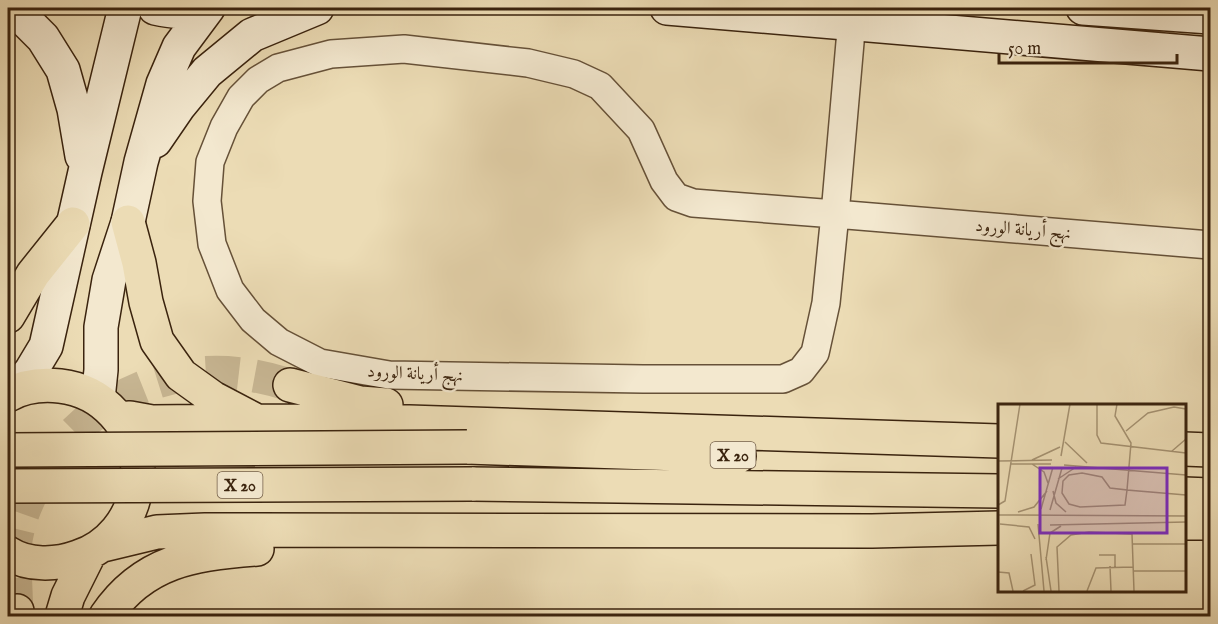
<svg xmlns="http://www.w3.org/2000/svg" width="1218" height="624" font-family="'IM FELL English',Amiri,serif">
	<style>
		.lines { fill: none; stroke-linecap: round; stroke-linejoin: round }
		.trunk-tunnel { stroke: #c8b794; stroke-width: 33; stroke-dasharray: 33 16; stroke-linecap: butt }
		.minor-casing { stroke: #665138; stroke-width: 30 }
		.secondary-casing { stroke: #3a230e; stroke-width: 36 }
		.trunk-casing { stroke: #3a230e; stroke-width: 36 }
		.minor { stroke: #f3e8cf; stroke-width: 27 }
		.secondary { stroke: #f3e8cf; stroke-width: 33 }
		.trunk { stroke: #ecdcb5; stroke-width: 33 }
		.trunk-bridge-casing { stroke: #3a230e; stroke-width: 36; stroke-linecap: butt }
		.trunk-bridge { stroke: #ecdcb5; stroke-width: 33 }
		.labels { text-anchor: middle; stroke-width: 4.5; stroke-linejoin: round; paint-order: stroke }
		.shield { fill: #f3e8cf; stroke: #725e48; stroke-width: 1.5 }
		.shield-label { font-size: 16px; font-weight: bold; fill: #3a230e }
		.street-label { font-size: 18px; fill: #3a230e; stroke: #f3e8cf }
		.inset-road { fill: none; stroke: #a59272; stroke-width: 1.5 }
		.view { fill: #7b2cbf; fill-opacity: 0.15; stroke: #7b2cbf; stroke-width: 3 }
		.inset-edge { fill: none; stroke: #3a230e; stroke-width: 3 }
	</style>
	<rect width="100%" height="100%" fill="#ecdcb5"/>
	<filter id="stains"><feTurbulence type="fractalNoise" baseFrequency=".00333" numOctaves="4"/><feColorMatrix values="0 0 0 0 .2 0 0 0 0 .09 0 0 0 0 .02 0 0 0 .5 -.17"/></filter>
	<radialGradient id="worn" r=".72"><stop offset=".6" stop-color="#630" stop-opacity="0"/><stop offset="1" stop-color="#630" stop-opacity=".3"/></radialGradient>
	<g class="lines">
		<!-- trunk-tunnel -->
		<path class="trunk-tunnel" d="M17 611C16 597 16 583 15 570 15 562 14 554 15 547 17 530 22 514 29 499 59 428 124 381 200 373 231 370 262 376 290 385"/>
		<!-- minor casing -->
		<g class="minor-casing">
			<path id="minor" d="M853 8 835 214 1210 245
				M404 49 528 63 574 74 600 86 641 130 664 181 676 197 693 203 835 214 826 303 815 353 801 371 783 379H643L389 375 320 363 279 342 253 320 230 290 212 244 207 201 210 162 224 127 241 97 258 80 278 68 331 54Z"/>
		</g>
		<!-- secondary casing -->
		<g class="secondary-casing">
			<path id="secondary" d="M13 8 43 38 63 70 74 109 82 156
				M155 8C169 11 185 14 198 8
				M667 8 1210 54
				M1083 8 1210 17
				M155 141 179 106 207 72 252 35 317 8
				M16 390 31 371 46 346 85 172 125 8
				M98 399 101 370V327L109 280 128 222 141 162 163 84 179 47 208 8"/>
		</g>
		<!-- trunk casing -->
		<g class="trunk-casing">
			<path id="trunk" d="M128 222 139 263 146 302 157 341 181 375 213 398 253 419
				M8 316 33 274 73 224
				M290 385 360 403 386 405
				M8 395C24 386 42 384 60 386 104 391 134 427 138 469 139 475 137 482 136 487 132 519 109 547 78 557 56 565 28 566 8 553
				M119 419 130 418 152 422 257 421 409 422 999 441
				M467 447 739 456
				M1184 449 1210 450
				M472 484 999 491
				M1184 494 1210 495
				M1184 523H1210
				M103 545 157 532 205 530 872 531 999 528
				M17 611V616
				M62 616 68 596 89 554
				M106 616C143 561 195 553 257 549"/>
		</g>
		<!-- minor -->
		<use href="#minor" class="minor"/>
		<!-- secondary -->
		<use href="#secondary" class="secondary"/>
		<!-- trunk -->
		<use href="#trunk" class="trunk"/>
		<!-- trunk-bridge casing -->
		<g class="trunk-bridge-casing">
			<path id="trunk-bridge" d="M8 450 467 447
				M8 486 472 484"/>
		</g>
		<!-- trunk-bridge -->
		<use href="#trunk-bridge" class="trunk-bridge"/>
	</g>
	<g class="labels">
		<!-- shield labels -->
		<g class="shield">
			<rect x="710.5" y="442" width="45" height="26" rx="4.5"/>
			<rect x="217.5" y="472" width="45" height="26" rx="4.5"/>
		</g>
		<g class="shield-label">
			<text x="733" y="461">X 20</text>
			<text x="240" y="491">X 20</text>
		</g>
		<!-- street labels -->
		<g class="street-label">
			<text transform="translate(1023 229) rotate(5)" y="6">نهج أريانة الورود</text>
			<text transform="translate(415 373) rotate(3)" y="6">نهج أريانة الورود</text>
		</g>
	</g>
	<!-- overview -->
	<g transform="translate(998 404)">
		<rect width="188" height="188" fill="#ecdcb5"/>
		<path class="inset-road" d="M99 0V31L103 39 188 49M119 0 117 12 133 39 129 86 188 91M128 27 150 9 176 3 188 5M67 38 89 59M174 47 188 35M63 52 72 0M34 56 62 43M0 57 54 56M12 60H53M34 60 46 68 50 79M66 61 188 71M84 69 104 73 112 84 129 86 127 101 82 103 71 100 64 89 65 77 71 71ZM60 75 78 63M55 87 58 99 68 108M0 101 7 97 22 0M43 105 55 63M52 106 64 64M20 108 36 103 49 87M0 111 188 112M2 120 31 123 37 135M40 120 46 187M52 121 188 118M135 140H188M101 151H117V163M48 153 53 187M48 156 52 129 63 122M112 162 113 187M135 167H188M0 168 11 169 15 187M25 187 37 181 33 150M61 187 59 143 73 131 91 128 134 130 136 187M89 187 98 164 135 163"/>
		<path class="view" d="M42 64H169V129H42Z"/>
		<rect width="188" height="188" class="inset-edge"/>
	</g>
	<!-- margin -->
	<rect width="1218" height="624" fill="none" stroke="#ecdcb5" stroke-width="30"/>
	<rect x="9" y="9" width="1200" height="606" fill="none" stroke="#3a230e" stroke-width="3"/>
	<rect x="15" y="15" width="1188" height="594" fill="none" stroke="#3a230e" stroke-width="1.5"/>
	<!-- scale -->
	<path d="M999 54v9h178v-9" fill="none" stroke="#3a230e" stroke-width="3"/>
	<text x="1008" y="54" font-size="18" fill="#3a230e" stroke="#f3e8cf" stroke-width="4.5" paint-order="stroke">50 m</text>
	<rect width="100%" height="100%" filter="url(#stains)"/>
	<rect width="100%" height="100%" fill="url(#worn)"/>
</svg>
